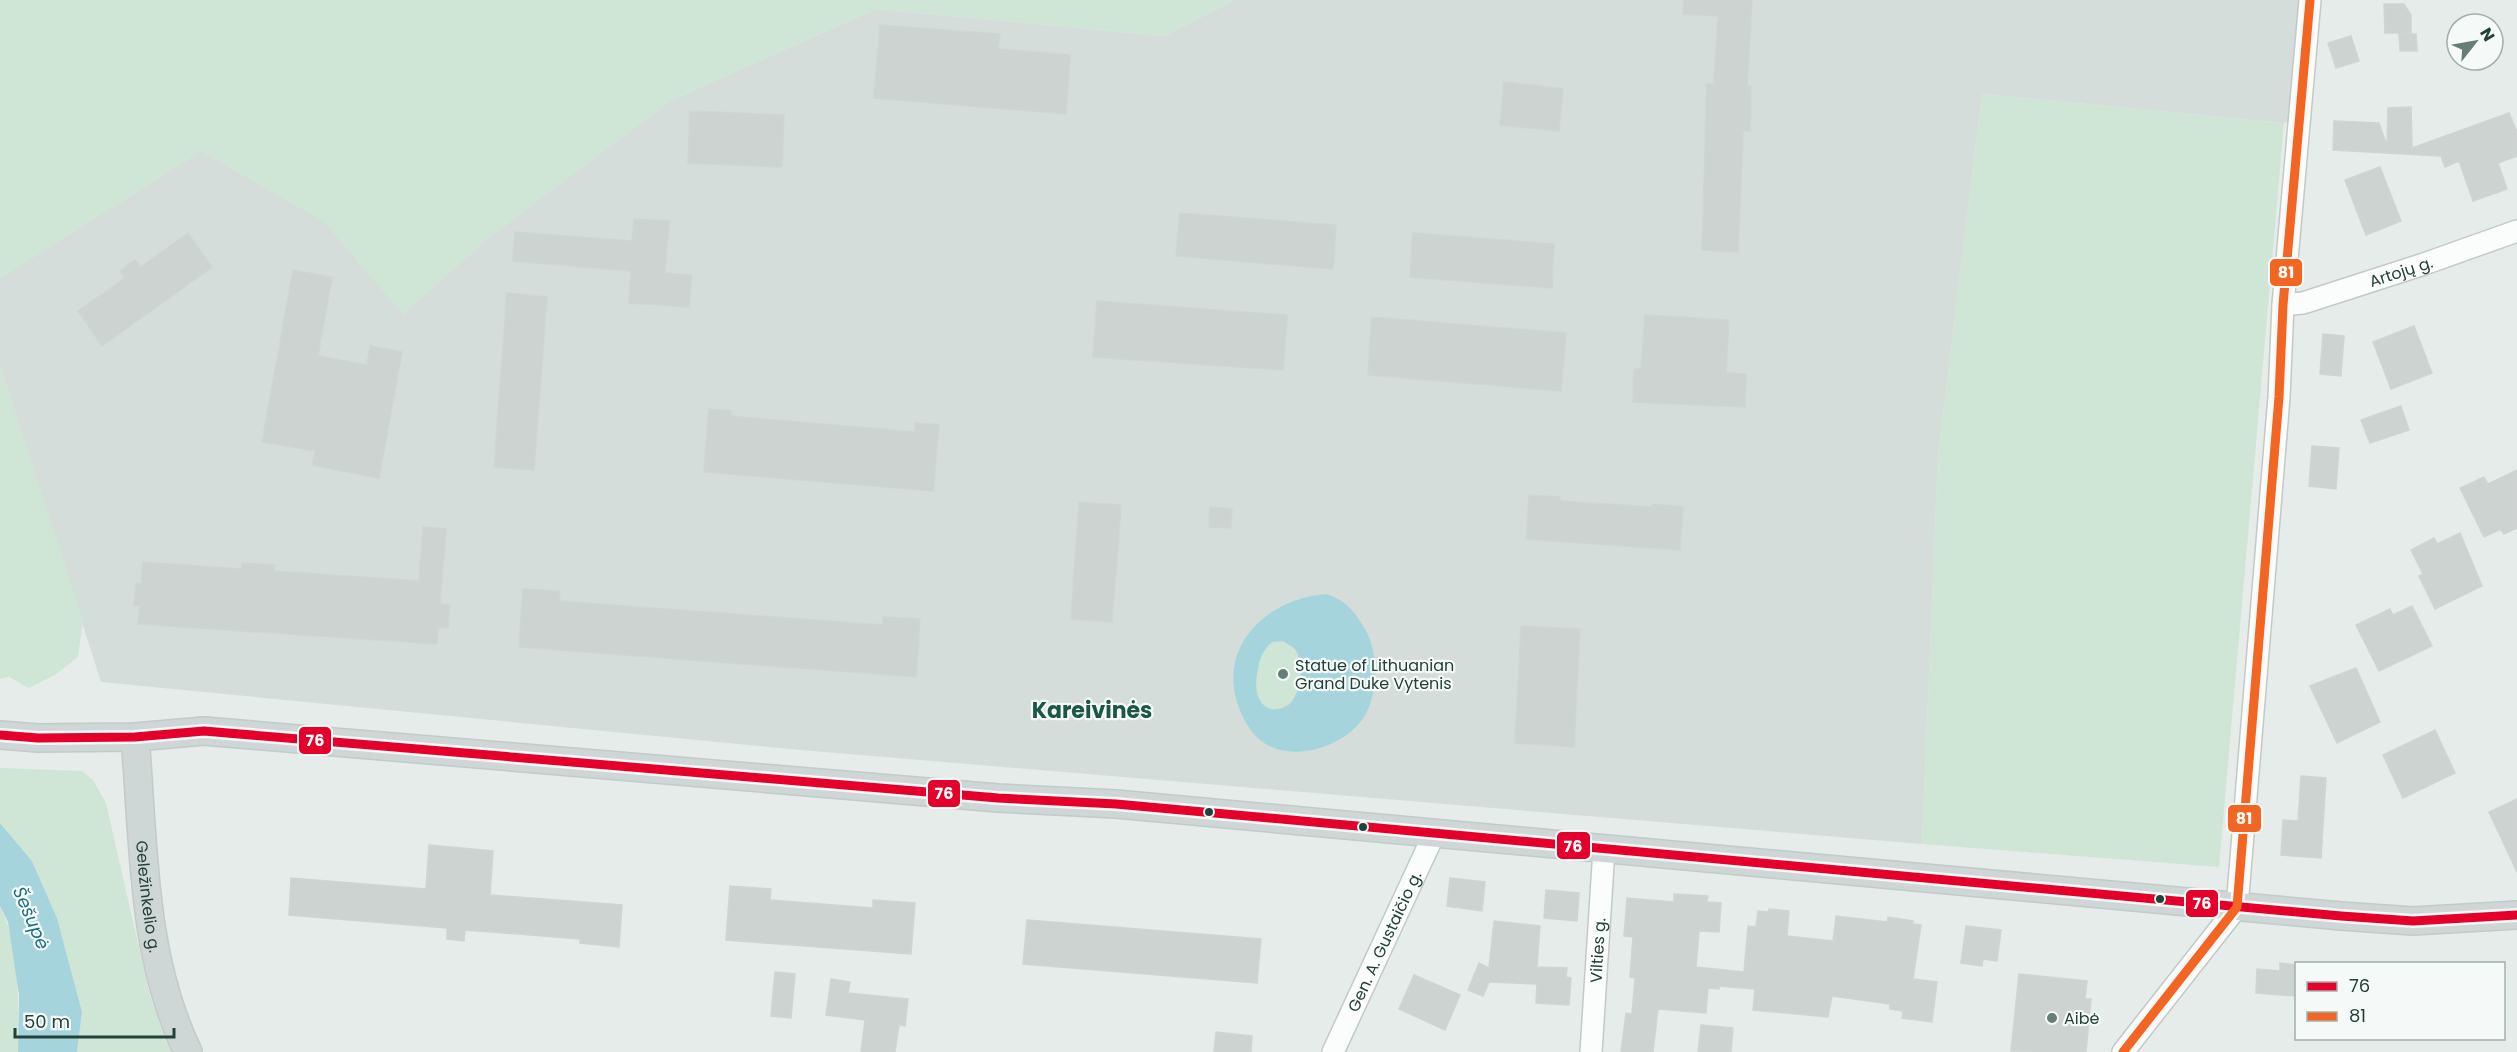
<svg xmlns="http://www.w3.org/2000/svg" width="2517" height="1052" font-family="Poppins,sans-serif">
	<style>
		.built { fill: #d4ddd9 }
		.green { fill: #cfe5d6 }
		.water { fill: #a6d4dc; fill-rule: evenodd }
		.building { fill: #cdd3d1; stroke: #cfd5d2; stroke-width: 1.5 }
		.lines { fill: none; stroke-linecap: round; stroke-linejoin: round }
		.minor-casing { stroke: #c3c9c6; stroke-width: 24 }
		.major-casing { stroke: #c2cbc8; stroke-width: 30 }
		.minor { stroke: #fbfcfc; stroke-width: 21 }
		.major { stroke: #ced7d5; stroke-width: 27 }
		.bus-1-casing { stroke: #f5faf8; stroke-width: 14 }
		.bus-2-casing { stroke: #f5faf8; stroke-width: 14 }
		.bus-1 { stroke: #e4002b; stroke-width: 9 }
		.bus-2 { stroke: #f26522; stroke-width: 9 }
		.poi-dot { fill: #677d77; stroke: #f5faf8; stroke-width: 2 }
		.bus-dot { fill: #224139; stroke: #f5faf8; stroke-width: 2 }
		.labels { text-anchor: middle; stroke-width: 4.5; stroke-linejoin: round; paint-order: stroke }
		.street-label { font-size: 16px; fill: #224139; stroke: #f5faf8 }
		.poi-label { font-size: 16px; fill: #224139; stroke: #f5faf8; text-anchor: start }
		.water-label { font-size: 18px; font-style: italic; fill: #187081; stroke: #f5faf8 }
		.district-label { font-size: 22px; font-weight: bold; fill: #1d5547; stroke: #f5faf8 }
		.line-badge { stroke: #f5faf8; stroke-width: 2 }
		.badge-label { font-size: 16px; text-anchor: middle; font-weight: bold; fill: #fff }
	</style>
	<rect width="100%" height="100%" fill="#e6ece9"/>
	<!-- built -->
	<path class="built" d="M1235 0H2310L2301 116 2284 123 1982 94 1938 456 1922 844 789 749 101 682 0 365V278L201 151 324 221 403 314 488 238 670 101 876 9 1164 36Z"/>
	<!-- green -->
	<path class="green" d="M0 0H1235L1164 36 876 9 670 101 488 238 403 314 323 221 201 151 0 278Z
		M1982 94 2284 123 2219 867 1922 844 1938 456Z
		M0 365 83 620 78 657 55 675 29 688 9 677 0 679Z
		M1283 641C1286 643 1292 646 1294 649 1309 666 1298 715 1270 708 1247 703 1255 654 1269 644 1273 642 1278 642 1283 641Z
		M0 768 82 771 93 780 106 803 150 996 164 1036 172 1052H77L82 1012 57 918 32 861 0 823Z
		M0 906C21 950 18 1004 18 1052H0Z"/>
	<!-- water -->
	<path class="water" d="M1326 594C1346 600 1355 612 1365 629 1379 654 1379 692 1364 717 1341 752 1276 768 1250 729 1206 663 1255 600 1326 594ZM1283 641C1286 643 1292 646 1295 649 1305 662 1301 698 1287 706 1263 718 1253 695 1257 675 1259 662 1261 651 1272 642Z
		M0 823 32 861 57 918 82 1012 77 1052H18L19 995 8 922 0 906Z"/>
	<!-- building -->
	<path class="building" d="M1684 0H1752L1747 86H1751L1750 131 1743 130 1738 252 1702 250 1707 84H1714L1718 16 1683 14Z
		M2384 4H2404L2411 15V33H2385Z
		M880 25 1000 34 998 49 1070 55 1066 114 874 98Z
		M2399 34H2416L2417 51H2400Z
		M2351 36 2359 61 2336 68 2328 43Z
		M1504 82 1563 89 1559 131 1500 125Z
		M2411 107 2412 148 2509 113 2517 132V156L2498 163 2507 189 2473 201 2459 161 2445 167 2441 156 2333 150 2334 121 2379 123 2387 146 2388 108Z
		M690 111 784 115 782 167 688 163Z
		M2380 167 2401 221 2366 235 2345 180Z
		M1180 213 1336 225 1333 269 1176 256Z
		M634 219 669 221 665 273 692 275 689 307 629 303 631 271 513 261 515 232 632 241Z
		M188 233 212 267 102 346 78 311 125 278 120 271 135 260 141 267Z
		M1413 233 1554 244 1552 288 1410 277Z
		M293 270 332 277 318 356 367 365 370 346 402 352 379 478 312 465 315 451 262 442Z
		M507 293 547 297 534 470 494 467Z
		M1097 301 1287 315 1283 370 1093 357Z
		M1645 315 1729 320 1726 373 1746 374 1745 407 1633 402 1634 369H1641Z
		M1372 317 1566 333 1561 391 1368 375Z
		M2414 326 2432 373 2391 389 2373 342Z
		M2323 334 2344 336 2341 376 2320 374Z
		M2401 406 2409 430 2370 443 2361 420Z
		M709 409 731 411 730 416 915 432V423L939 425 933 491 704 472Z
		M2312 446 2339 448 2336 489 2309 486Z
		M2517 470V528L2504 534 2501 529 2484 537 2460 488 2484 477 2488 484Z
		M1529 495 1560 497V501L1652 507 1653 504 1683 507 1680 550 1526 539Z
		M1079 502 1121 505 1112 622 1071 619Z
		M1210 507 1232 509 1231 528 1209 527Z
		M423 527 446 529 440 604 450 605 448 628 438 627 437 644 138 624 140 606 134 605 136 583 141 584 143 562 242 569V563L275 565 274 571 419 581Z
		M2460 533 2482 586 2435 609 2419 576 2423 574 2411 550 2434 538 2437 544Z
		M523 589 560 591 559 601 883 625V617L920 619 916 677 519 647Z
		M2412 606 2432 646 2379 671 2356 625 2390 609 2393 615Z
		M1521 626 1580 629 1574 747 1515 743Z
		M2356 668 2380 722 2337 743 2310 686Z
		M2435 730 2455 773 2403 798 2383 755Z
		M2301 776 2326 778 2321 858 2281 855 2283 820 2298 821Z
		M2517 799V872L2489 812Z
		M429 845 493 851 490 895 622 905 619 947 580 943V939L465 930 464 941 447 939V928L289 915 291 878 426 889Z
		M1450 878 1485 882 1482 911 1447 906Z
		M730 886 771 889 770 900 873 908V900L915 903 911 954 726 940Z
		M1546 890 1579 893 1577 921 1544 918Z
		M1674 894 1708 896 1707 902 1721 903 1719 932 1699 931 1696 967 1744 972 1748 926 1756 927 1758 911 1768 912 1769 909 1789 911 1787 936 1833 941 1836 916 1887 922 1888 917 1913 921V924L1921 925 1913 979 1937 982 1932 1022 1902 1018 1903 1011 1890 1009V1004L1832 996 1828 1017 1753 1010 1755 989 1719 986V989L1708 988 1706 1013 1658 1009 1653 1052H1621L1626 1013 1632 1014 1635 978 1630 977 1633 937 1624 936 1627 898 1674 902Z
		M1027 920 1261 939 1257 983 1023 964Z
		M1494 921 1540 926 1537 967 1567 968 1566 977 1571 978 1569 1005 1536 1003 1537 984 1489 982 1483 996 1468 990 1479 963 1489 968Z
		M1966 926 2001 930 1997 961 1983 959 1982 966 1961 963Z
		M2280 963 2296 965V996L2256 993 2257 969 2280 971Z
		M775 972 795 974 791 1018 771 1016Z
		M2019 974 2087 981 2085 999H2091L2086 1052 2011 1051Z
		M1414 975 1460 995 1445 1030 1399 1009Z
		M831 979 850 982 848 993 908 999 905 1026 899 1025 895 1052H861L865 1020 826 1015Z
		M1701 1025 1733 1028 1731 1052H1698Z
		M1216 1032 1252 1036 1251 1052H1214Z"/>
	<g class="lines">
		<!-- minor casing -->
		<g class="minor-casing">
			<g id="minor">
				<path id="s1" d="M2283 305 2303 303 2424 264 2517 231"/>
				<path id="s2" d="M1333 1052 1435 832"/>
				<path id="s3" d="M1591 1052 1604 849"/>
				<path d="M2123 1052 2237 907 2279 397 2283 305 2310 0"/>
			</g>
		</g>
		<!-- major casing -->
		<g class="major-casing">
			<g id="major">
				<path d="M0 735 38 738 135 737 204 731 998 798 1116 804 2341 916 2413 921 2517 915"/>
				<path id="s4" d="M135 737C144 843 141 955 188 1052"/>
			</g>
		</g>
		<!-- minor -->
		<use href="#minor" class="minor"/>
		<!-- major -->
		<use href="#major" class="major"/>
		<!-- bus-1 casing -->
		<g class="bus-1-casing">
			<path id="bus-1" d="M0 735 38 738 135 737 204 731 998 798 1116 804 2341 916 2413 921 2517 915"/>
		</g>
		<!-- bus-2 casing -->
		<g class="bus-2-casing">
			<path id="bus-2" d="M2123 1052 2237 907 2279 397 2283 305 2310 0"/>
		</g>
		<!-- bus-1 -->
		<use href="#bus-1" class="bus-1"/>
		<!-- bus-2 -->
		<use href="#bus-2" class="bus-2"/>
	</g>
	<!-- markers -->
	<g class="poi-dot">
		<circle cx="1283" cy="674" r="6"/>
		<circle cx="2052" cy="1018" r="6"/>
	</g>
	<g class="bus-dot">
		<circle cx="1209" cy="812" r="5"/>
		<circle cx="1363" cy="827" r="5"/>
		<circle cx="2160" cy="899" r="5"/>
	</g>
	<g class="labels">
		<!-- street labels -->
		<g class="street-label">
			<text dy="6" stroke="none"><textPath href="#s1" startOffset="123">Artojų g.</textPath></text>
			<text dy="6" stroke="none"><textPath href="#s4" startOffset="160">Geležinkelio g.</textPath></text>
			<text dy="6" stroke="none"><textPath href="#s2" startOffset="122">Gen. A. Gustaičio g.</textPath></text>
			<text dy="6" stroke="none"><textPath href="#s3" startOffset="102">Vilties g.</textPath></text>
		</g>
		<!-- poi labels -->
		<g class="poi-label">
			<text x="1295" y="671">Statue of Lithuanian<tspan x="1295" dy="18">Grand Duke Vytenis</tspan></text>
			<text x="2064" y="1024">Aibė</text>
		</g>
		<!-- water labels -->
		<g class="water-label">
			<text transform="translate(31 918) rotate(67)" y="6">Šešupė</text>
		</g>
		<!-- district labels -->
		<g class="district-label">
			<text x="1092" y="718">Kareivinės</text>
		</g>
	</g>
	<g class="line-badge">
		<rect x="2269" y="258" width="34" height="29" rx="6" fill="#f26522"/>
		<rect x="298" y="726" width="34" height="29" rx="6" fill="#e4002b"/>
		<rect x="927" y="779" width="34" height="29" rx="6" fill="#e4002b"/>
		<rect x="2227" y="804" width="35" height="29" rx="6" fill="#f26522"/>
		<rect x="1556" y="831" width="35" height="29" rx="6" fill="#e4002b"/>
		<rect x="2185" y="889" width="34" height="29" rx="6" fill="#e4002b"/>
	</g>
	<g class="badge-label">
		<text x="2286" y="278">81</text>
		<text x="315" y="746">76</text>
		<text x="944" y="799">76</text>
		<text x="2244" y="824">81</text>
		<text x="1573" y="852">76</text>
		<text x="2202" y="909">76</text>
	</g>
	<!-- legend -->
	<rect x="2295" y="962" width="210" height="78" fill="#f5faf8" stroke="#a1b0ac" stroke-width="1.5"/>
	<rect x="2307" y="982" width="30" height="9" fill="#e4002b" stroke="#a1b0ac" stroke-width="1.5"/>
	<text x="2349" y="992" font-size="18" fill="#224139">76</text>
	<rect x="2307" y="1012" width="30" height="9" fill="#f26522" stroke="#a1b0ac" stroke-width="1.5"/>
	<text x="2349" y="1022" font-size="18" fill="#224139">81</text>
	<!-- north arrow -->
	<g transform="translate(2475 42) rotate(59)"><circle r="28" fill="#f5faf8" stroke="#a1b0ac" stroke-width="1.5"/>
	<path d="M0-4.5L10 22L0 15L-10 22Z" fill="#677d77"/>
	<text y="-9" font-size="16" font-weight="bold" text-anchor="middle" fill="#224139">N</text>
	</g>
	<!-- scale -->
	<path d="M15 1028v9h159v-9" fill="none" stroke="#224139" stroke-width="3"/>
	<text x="24" y="1028" font-size="18" fill="#224139" stroke="#f5faf8" stroke-width="4.5" paint-order="stroke">50 m</text>
</svg>
